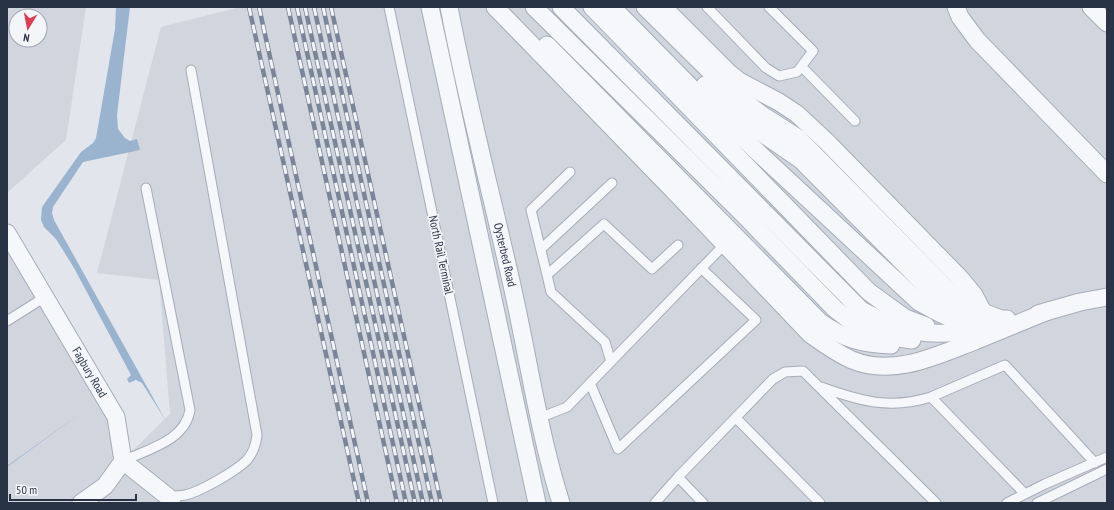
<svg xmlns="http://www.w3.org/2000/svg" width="1114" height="510" font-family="'PT Sans Narrow',sans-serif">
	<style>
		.built { fill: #d0d5de; fill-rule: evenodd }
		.water { fill: #9ab4cf }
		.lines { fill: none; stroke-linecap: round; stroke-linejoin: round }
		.service-casing { stroke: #a6adb7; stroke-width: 11 }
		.minor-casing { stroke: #a6adb7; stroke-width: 19 }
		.service { stroke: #f6f7fa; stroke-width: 9 }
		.minor { stroke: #f6f7fa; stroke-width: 17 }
		.rail-casing { stroke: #7a8597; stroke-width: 4.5 }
		.rail { stroke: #f3f5f9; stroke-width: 3; stroke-dasharray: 9; stroke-linecap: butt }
		.labels { text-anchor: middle; stroke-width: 3.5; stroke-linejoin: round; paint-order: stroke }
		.street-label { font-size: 12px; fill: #283346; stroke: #f3f5f9 }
	</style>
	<rect width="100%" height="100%" fill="#e2e6ec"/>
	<!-- built -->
	<path class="built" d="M7 7H86L66 140 7 193ZM16 16H40V40H16Z
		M240 7H1107V503H7V233L116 417 123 460 170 414 159 280 97 273 161 27Z"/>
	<!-- water -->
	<path class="water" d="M116 7H130L117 115 118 129 125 138 130 141 137 139 140 150 83 162 53 207 52 213 54 220 166 421 142 383 136 380 129 383 127 379 131 375 74 268 56 239 44 227 41 220 42 207 81 152 93 143 96 138 115 29Z
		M85 410 7 467V466Z"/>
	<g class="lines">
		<!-- service casing -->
		<g class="service-casing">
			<path id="service" d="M389 7 493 503
				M707 7 766 68 779 76 797 72 813 51 769 7
				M802 67 855 121
				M541 249 612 183
				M547 275 531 210 570 172
				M7 321 45 297
				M611 362 605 342 551 292 547 275 604 224 652 269 678 245
				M590 383 618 449 756 320 701 268
				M821 387C860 401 890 410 931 397L1025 494
				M931 397 1005 365 1095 463
				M539 418 567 407 725 244
				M736 418 820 503
				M123 461C148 449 185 441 190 410L146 188
				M167 496C173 496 179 496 185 495 200 492 236 471 247 460 253 453 256 444 257 435L191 70
				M655 503 678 477
				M703 503 678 477 773 379 785 372 803 371 936 503
				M1007 503 1045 484 1107 457
				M1037 503 1107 469"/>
		</g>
		<!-- minor casing -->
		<g class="minor-casing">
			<g id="minor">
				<path d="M430 7 537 503"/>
				<path id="s1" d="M449 7C467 102 492 196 513 290 529 362 539 433 561 503"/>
				<path d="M495 7 676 193 810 334C824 344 836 353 852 360 893 377 936 356 975 341 999 331 1024 321 1048 311"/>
				<path d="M534 7 744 215 835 309 857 326 879 335 912 340"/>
				<path d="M561 7 861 310C902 332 929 338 975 330"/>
				<path d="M592 7 869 292 905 318 926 326"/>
				<path d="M612 7 720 117 919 302C945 317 972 332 1003 324"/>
				<path d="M645 7 727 88 762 115 798 138 967 309 982 317"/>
				<path d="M663 7 729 73 739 81 779 102 797 114 826 141 960 278 974 295 983 312 1001 319H1007"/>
				<path d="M956 7 960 17 977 40 1107 174"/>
				<path d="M1091 7 1107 23"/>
				<path d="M547 45 820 322C844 339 861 344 891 345"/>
				<path d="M705 85 753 127 801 160 954 314 960 316"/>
				<path id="s2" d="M7 233 116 417 123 461 167 496 172 503"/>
				<path d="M1038 314 1080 302 1107 297"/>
				<path d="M81 503 105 486 123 461"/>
			</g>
		</g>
		<!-- service -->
		<use href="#service" class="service"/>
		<!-- minor -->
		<use href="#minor" class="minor"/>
		<!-- rail casing -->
		<g class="rail-casing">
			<path id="rail" d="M249 7 359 503
				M259 7 368 503
				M288 7 397 503
				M297 7 406 503
				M305 7 415 503
				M314 7 423 503
				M323 7 432 503
				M331 7 441 503"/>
		</g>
		<!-- rail -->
		<use href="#rail" class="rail"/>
	</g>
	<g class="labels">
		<!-- street labels -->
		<g class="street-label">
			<text transform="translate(441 255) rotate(78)" y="4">North Rail Terminal</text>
			<text dy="4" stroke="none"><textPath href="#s1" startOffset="254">Oysterbed Road</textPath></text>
			<text dy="4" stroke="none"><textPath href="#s2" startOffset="162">Fagbury Road</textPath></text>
		</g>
	</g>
	<!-- border -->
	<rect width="1114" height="510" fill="none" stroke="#283346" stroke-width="16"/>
	<!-- north arrow -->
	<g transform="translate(28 28) rotate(190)"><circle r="19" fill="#f3f5f9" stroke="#a2a7b1"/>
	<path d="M0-3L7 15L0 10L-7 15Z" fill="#dc3d55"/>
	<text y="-6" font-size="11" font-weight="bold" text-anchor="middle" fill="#283346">N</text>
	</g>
	<!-- scale -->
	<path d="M10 494v6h126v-6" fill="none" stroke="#283346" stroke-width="2"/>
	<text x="16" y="494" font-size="12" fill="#283346" stroke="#f3f5f9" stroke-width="3" paint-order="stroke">50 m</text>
</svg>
